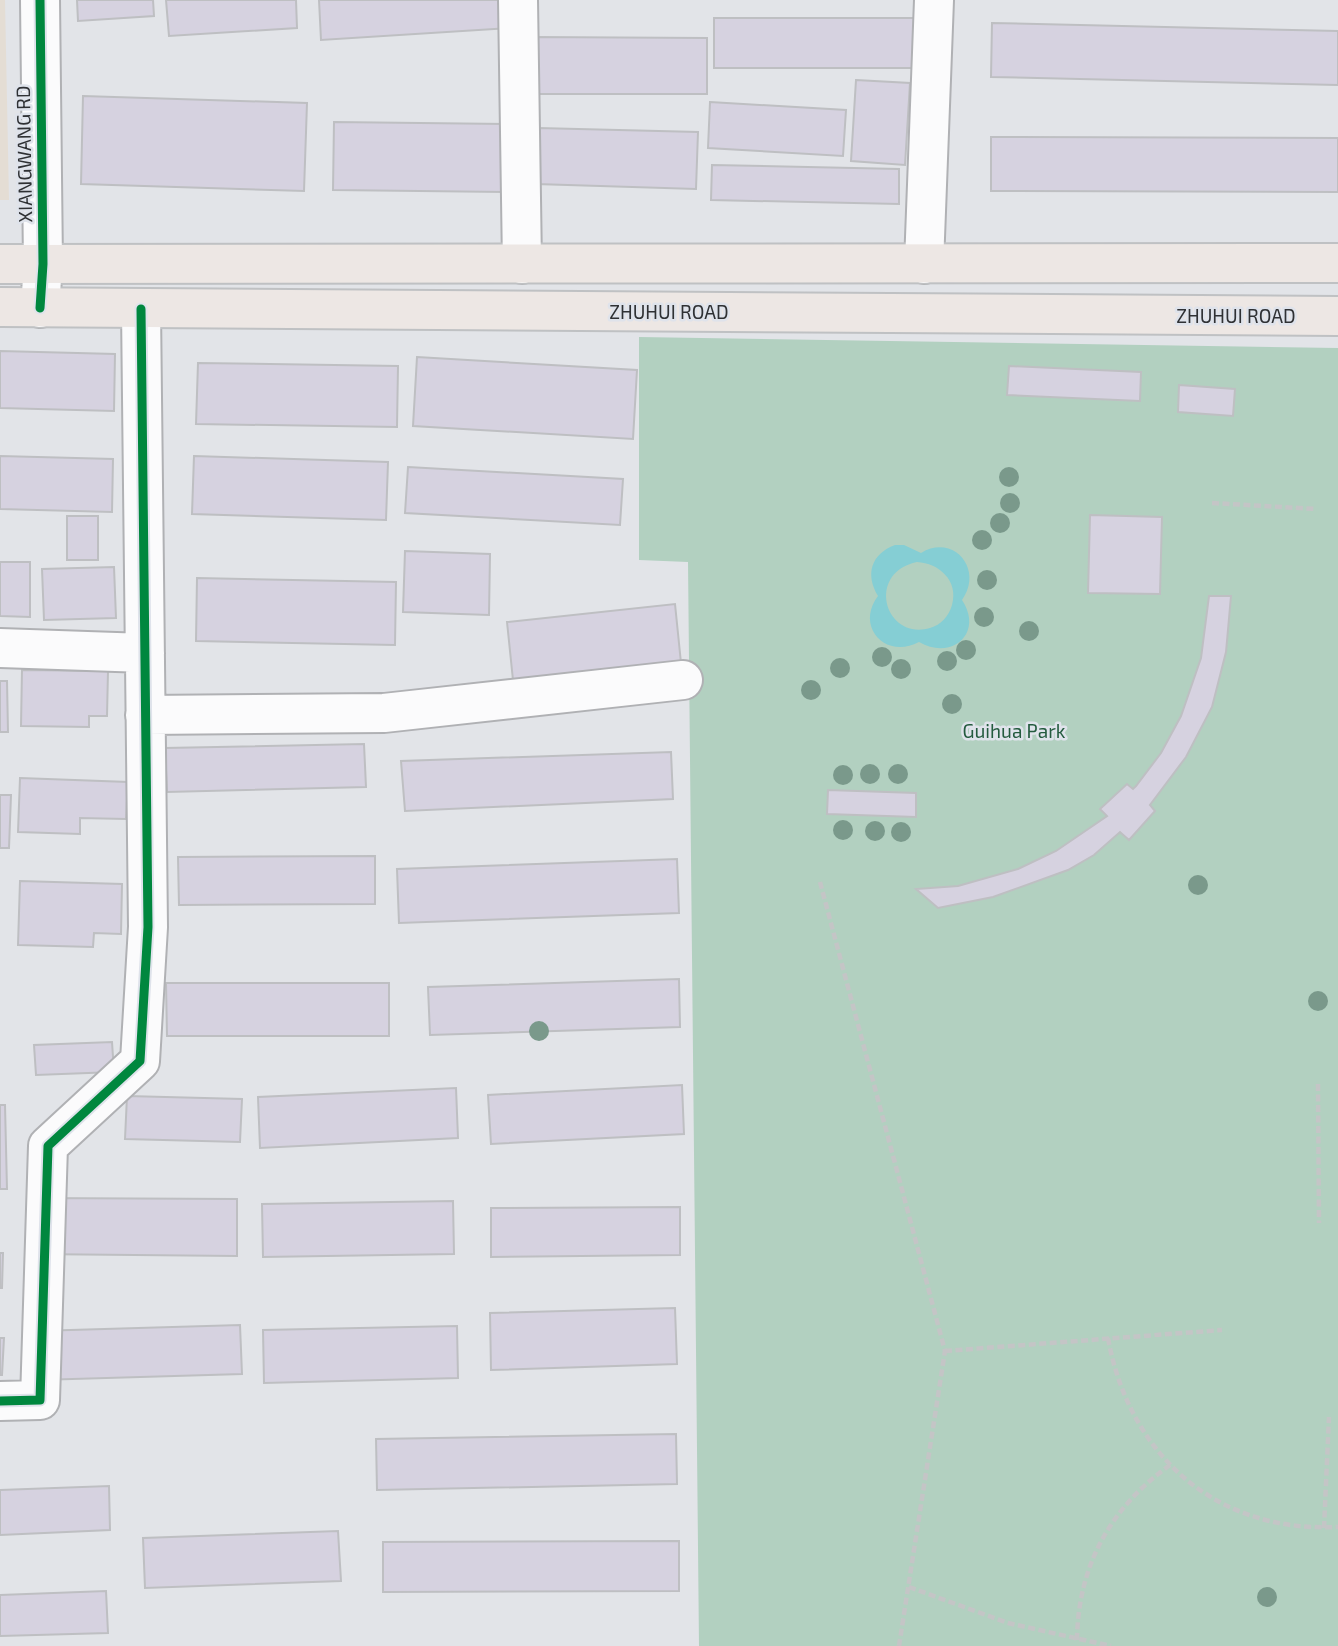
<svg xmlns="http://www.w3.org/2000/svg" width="1338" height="1646" font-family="'Exo 2',sans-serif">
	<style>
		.commercial { fill: #e4ddd4 }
		.green { fill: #b2d0c0 }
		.water { fill: #85ced4; fill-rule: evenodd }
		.building { fill: #d6d2e0; stroke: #bebfc2; stroke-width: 2 }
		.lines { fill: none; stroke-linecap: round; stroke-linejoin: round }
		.minor-casing { stroke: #b0b1b4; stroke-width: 42 }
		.major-casing { stroke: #bfc1c3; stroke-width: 42 }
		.path { stroke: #c4c5c6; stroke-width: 4.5; stroke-dasharray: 7 3.5; stroke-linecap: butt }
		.minor { stroke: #fbfbfc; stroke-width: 38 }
		.major { stroke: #ede7e4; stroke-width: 38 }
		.cycleway-casing { stroke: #dfe3eb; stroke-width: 13 }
		.cycleway { stroke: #00873e; stroke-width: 9 }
		.tree { fill: #7a998b }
		.labels { text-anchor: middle; stroke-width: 5; stroke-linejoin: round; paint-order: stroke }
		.street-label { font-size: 19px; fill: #2f3134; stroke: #dfe3eb }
		.park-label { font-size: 19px; fill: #245b3f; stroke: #dfe3eb }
	</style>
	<rect width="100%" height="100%" fill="#e2e4e8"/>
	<!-- commercial -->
	<path class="commercial" d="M0 0H5L9 200H0Z"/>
	<!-- green -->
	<path class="green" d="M639 337 1338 348V1646H699L688 562 639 560Z"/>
	<!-- water -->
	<path class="water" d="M895 545H904L921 553C954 533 984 570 962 600 984 633 952 661 919 642 885 660 855 626 878 596 865 574 871 554 895 545ZM917 562C939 563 959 581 952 605 949 616 941 625 930 628 885 641 865 573 917 562Z"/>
	<!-- building -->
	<path class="building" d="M77 0H153L154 16 78 21Z
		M166 0H296L297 28 169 36Z
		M319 0H509L511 28 321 40Z
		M714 18H923L924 68H714Z
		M992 23 1338 31V85L991 77Z
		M532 37 707 38V94H532Z
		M856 80 910 83 905 165 851 161Z
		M83 96 307 103 304 191 81 184Z
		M710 102 846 110 843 156 708 148Z
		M334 122 506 124 505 192 333 190Z
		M538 128 698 132 696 189 536 184Z
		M991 137 1338 138V192L991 191Z
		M712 165 899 169V204L711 200Z
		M0 351 115 354 114 411 0 408Z
		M417 357 637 370 633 439 413 426Z
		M198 363 398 366 397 427 196 424Z
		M1009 366 1141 372 1140 401 1007 395Z
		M1179 385 1235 389 1233 416 1178 412Z
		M0 456 113 459 112 512 0 509Z
		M194 456 388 462 386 520 192 514Z
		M408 467 623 479 620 525 405 513Z
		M1090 515 1162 517 1160 594 1088 593Z
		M67 516H98V560H67Z
		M405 551 490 554 489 615 403 612Z
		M0 562H30V617L0 616Z
		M114 567 116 618 44 620 42 569Z
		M197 578 396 582 395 645 196 641Z
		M1209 596H1231L1226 652 1212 707 1186 757 1150 805 1155 811 1129 840 1120 832 1094 855 1068 870 993 897 938 908 916 889 958 886 1018 869 1056 851 1107 816 1100 809 1127 784 1133 789 1136 786 1161 753 1181 716 1201 658Z
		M675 604 681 663 513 680 507 622Z
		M22 670 108 671 107 716H89V727L21 726Z
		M0 681H7L8 732H0Z
		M364 744 366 787 167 792 165 748Z
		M671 752 673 799 405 811 401 761Z
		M20 778 128 782 126 819 80 818V834L18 832Z
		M828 790 916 793V817L827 814Z
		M0 795H11L9 848H0Z
		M375 856V904L179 905 178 857Z
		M677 859 679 913 399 923 397 869Z
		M20 881 122 884 121 934 94 933 93 947 18 945Z
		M679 979 680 1027 430 1035 428 987Z
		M166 983H389V1036H167Z
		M112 1042 114 1072 36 1075 34 1045Z
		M682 1085 684 1134 491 1144 488 1095Z
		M456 1088 458 1138 260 1148 258 1097Z
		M127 1096 242 1099 240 1142 125 1139Z
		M0 1105H5L7 1189H0Z
		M33 1198 237 1199V1256L32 1254Z
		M453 1201 454 1254 263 1257 262 1204Z
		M680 1207V1255L491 1257V1208Z
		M0 1253H3L2 1288H0Z
		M675 1308 677 1364 491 1370 490 1313Z
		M240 1325 242 1374 39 1380 37 1331Z
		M457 1326 458 1378 264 1383 263 1330Z
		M0 1338H4L2 1375H0Z
		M676 1434 677 1484 377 1490 376 1439Z
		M109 1486 110 1530 0 1535V1490Z
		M338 1531 341 1581 145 1588 143 1538Z
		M679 1541V1591L383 1592V1542Z
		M106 1591 108 1633 0 1636V1595Z"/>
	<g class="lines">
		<!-- minor casing -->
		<g class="minor-casing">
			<path id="minor" d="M518 0 522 264
				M924 264 934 0
				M40 308 43 264 40 0
				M0 648 145 653
				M145 715 384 713 683 680
				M0 1401 40 1400 48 1146 140 1061 148 927 141 309"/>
		</g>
		<!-- major casing -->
		<g class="major-casing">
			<path id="major" d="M0 264 1338 263
				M0 307 1338 316"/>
		</g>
		<!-- path -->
		<path class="path" d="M1212 503 1316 509
			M820 882 945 1351 899 1646
			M1318 1084 1319 1223
			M1108 1338C1129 1455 1216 1533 1338 1527
			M945 1351 1222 1330
			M1324 1528 1329 1417
			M909 1587 1008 1623 1111 1646
			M1077 1640C1078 1566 1110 1508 1170 1465"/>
		<!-- minor -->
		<use href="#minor" class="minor"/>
		<!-- major -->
		<use href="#major" class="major"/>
		<!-- cycleway casing -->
		<g class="cycleway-casing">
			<path id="cycleway" d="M40 308 43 264 40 0
				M0 1401 40 1400 48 1146 140 1061 148 927 141 309"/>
		</g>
		<!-- cycleway -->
		<use href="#cycleway" class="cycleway"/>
	</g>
	<!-- trees -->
	<g class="tree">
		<circle cx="1009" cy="477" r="10"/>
		<circle cx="1010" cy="503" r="10"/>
		<circle cx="1000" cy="523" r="10"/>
		<circle cx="982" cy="540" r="10"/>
		<circle cx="987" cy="580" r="10"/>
		<circle cx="984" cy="617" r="10"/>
		<circle cx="1029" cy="631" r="10"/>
		<circle cx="966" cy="650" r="10"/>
		<circle cx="882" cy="657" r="10"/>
		<circle cx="947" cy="661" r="10"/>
		<circle cx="840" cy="668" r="10"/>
		<circle cx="901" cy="669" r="10"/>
		<circle cx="811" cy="690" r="10"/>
		<circle cx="952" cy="704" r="10"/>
		<circle cx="870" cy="774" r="10"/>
		<circle cx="898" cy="774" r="10"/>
		<circle cx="843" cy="775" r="10"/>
		<circle cx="843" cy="830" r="10"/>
		<circle cx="875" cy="831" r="10"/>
		<circle cx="901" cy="832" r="10"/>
		<circle cx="1198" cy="885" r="10"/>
		<circle cx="1318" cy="1001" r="10"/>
		<circle cx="539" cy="1031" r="10"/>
		<circle cx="1267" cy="1597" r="10"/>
	</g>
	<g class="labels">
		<!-- street labels -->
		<g class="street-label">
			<text transform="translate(24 154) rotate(-91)" y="7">XIANGWANG RD</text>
			<text x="669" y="319">ZHUHUI ROAD</text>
			<text x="1236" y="323">ZHUHUI ROAD</text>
		</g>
		<!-- park labels -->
		<g class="park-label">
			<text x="1014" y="738">Guihua Park</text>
		</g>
	</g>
</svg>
